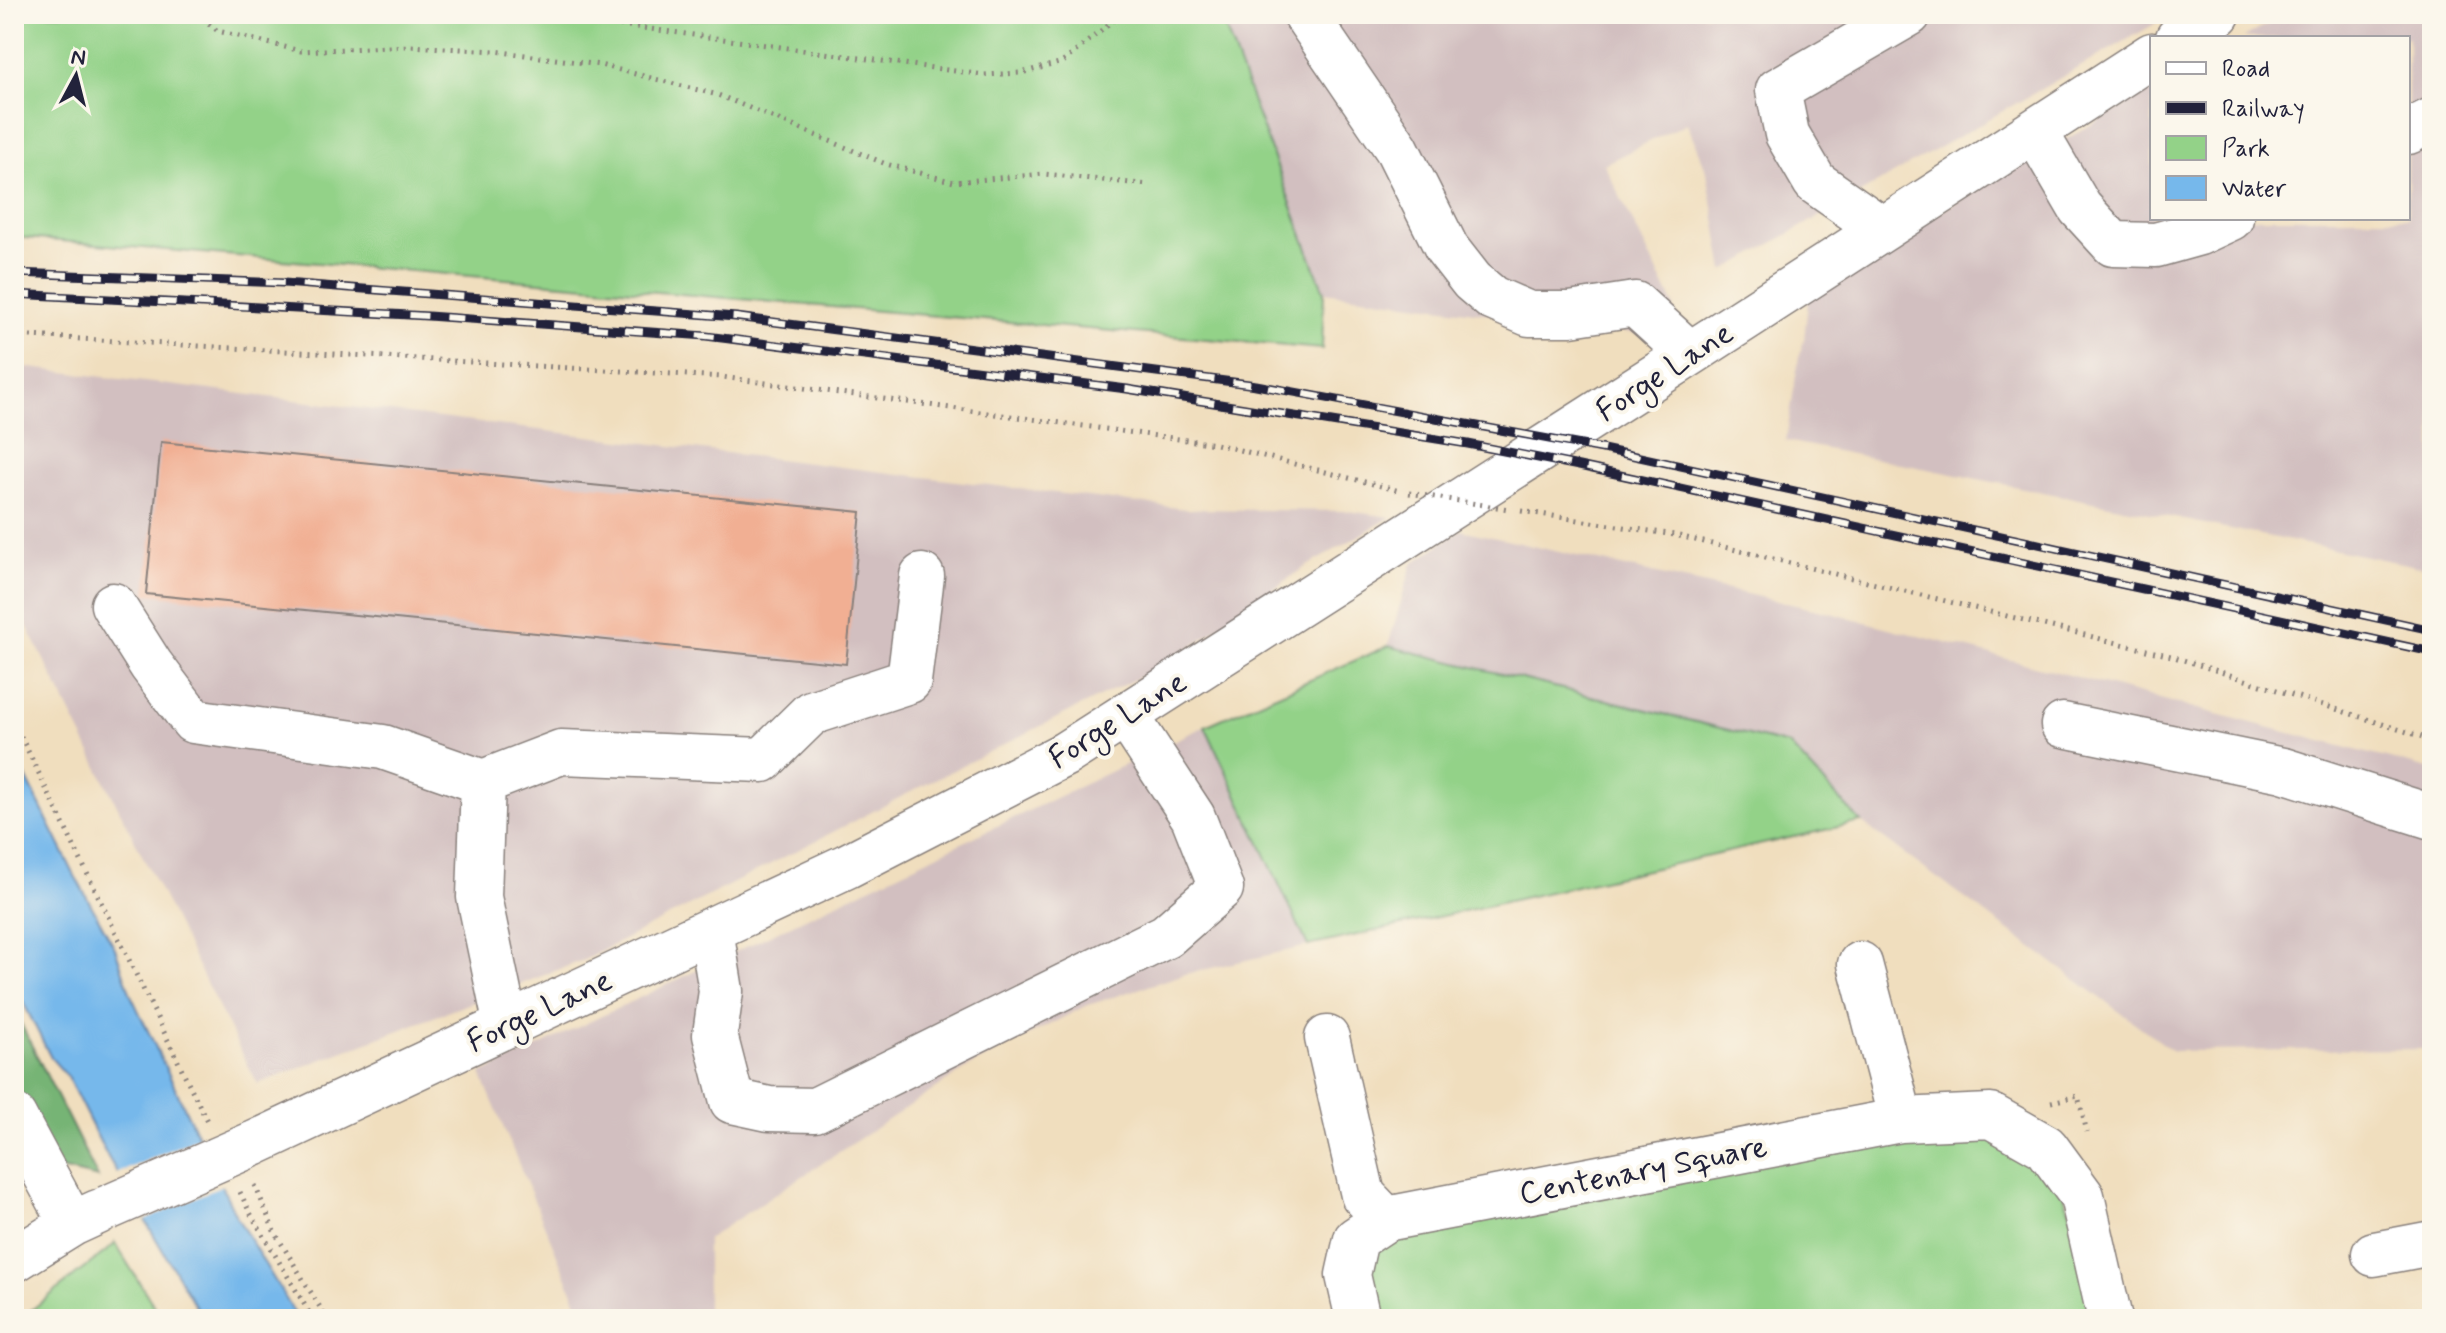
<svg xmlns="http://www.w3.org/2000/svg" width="2446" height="1333" font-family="Mynerve,sans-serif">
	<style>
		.industrial { fill: #d2bfc0 }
		.green { fill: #93d288; stroke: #5a7a62; stroke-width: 2 }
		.forest { fill: #76b474; stroke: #4c6b58; stroke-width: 2 }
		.water { fill: #76b8eb; stroke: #4c6d93; stroke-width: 2 }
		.pier { fill: #f0debe }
		.building { fill: #f1af93 }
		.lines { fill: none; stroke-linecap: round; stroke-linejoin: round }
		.minor-casing { stroke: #89807c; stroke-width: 47 }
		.path { stroke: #89807c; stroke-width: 5; stroke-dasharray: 2 6; stroke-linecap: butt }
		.minor { stroke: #fff; stroke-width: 44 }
		.rail-casing { stroke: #22223b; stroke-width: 9 }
		.rail { stroke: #fbf7ec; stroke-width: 6; stroke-dasharray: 18; stroke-linecap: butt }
		.minor-bridge-casing { stroke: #89807c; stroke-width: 47; stroke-linecap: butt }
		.path-bridge { stroke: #89807c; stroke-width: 5; stroke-dasharray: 2 6; stroke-linecap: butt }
		.minor-bridge { stroke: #fff; stroke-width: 44 }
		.labels { text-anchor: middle; stroke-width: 8; stroke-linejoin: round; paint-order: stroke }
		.street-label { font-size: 32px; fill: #22223b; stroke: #fbf7ec }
	</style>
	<rect width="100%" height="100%" fill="#fbf7ec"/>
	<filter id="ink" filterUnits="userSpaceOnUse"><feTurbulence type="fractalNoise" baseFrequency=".0125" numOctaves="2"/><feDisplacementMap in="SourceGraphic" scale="16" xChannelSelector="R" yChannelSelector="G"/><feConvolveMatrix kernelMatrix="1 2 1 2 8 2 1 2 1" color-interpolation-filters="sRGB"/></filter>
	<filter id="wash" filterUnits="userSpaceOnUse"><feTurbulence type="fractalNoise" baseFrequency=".006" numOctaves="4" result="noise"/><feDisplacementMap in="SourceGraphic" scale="32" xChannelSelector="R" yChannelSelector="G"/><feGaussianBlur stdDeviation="1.8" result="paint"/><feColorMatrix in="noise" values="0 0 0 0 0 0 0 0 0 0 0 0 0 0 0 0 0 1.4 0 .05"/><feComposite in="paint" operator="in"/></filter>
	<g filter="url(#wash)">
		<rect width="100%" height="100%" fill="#f0debe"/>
		<!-- industrial -->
		<path class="industrial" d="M1220 14H2172L1724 271 1707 172 1687 123 1604 164 1675 307 1640 334 1324 292Z
			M2287 14H2432V569L1786 441 1799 356 1804 340 1809 291 1972 193 2152 90V218H2408V38H2243Z
			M14 366 1186 509 1347 511 1391 517 1302 569 1169 662 963 765 584 960 257 1084 14 600Z
			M1461 530 1831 613 2432 770V1049L2173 1051 1861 822 1789 745 1388 646 1412 564Z
			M1205 726 1308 946 1185 974 1085 1006 970 1066 707 1239V1319H584L481 1074Z"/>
		<!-- green -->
		<path class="green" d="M14 14H1220L1324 292 1322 349 14 237Z
			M1388 646 1789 745 1861 822 1308 946 1205 726Z
			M1901 1120 2046 1147 2110 1319H1358L1356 1239Z
			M115 1243 162 1319H20L115 1244Z"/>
		<!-- forest -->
		<path class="forest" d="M14 1010 98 1178 14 1158V1076L21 1057 14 1043Z"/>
		<!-- water -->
		<path class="water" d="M14 753 75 876 115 948 131 995 236 1216 298 1319H203L105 1152 67 1076 51 1058 14 984Z"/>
		<!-- pier -->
		<path class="pier" d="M201 1136 225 1184 142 1222 114 1175Z"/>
		<g id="blocks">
			<!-- building -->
			<path class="building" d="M161 442 861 512 846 664 146 594Z"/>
		</g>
	</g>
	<g filter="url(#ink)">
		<use href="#blocks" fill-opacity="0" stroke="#89807c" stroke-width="2"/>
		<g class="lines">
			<!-- minor casing -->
			<g class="minor-casing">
				<path id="minor" d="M1305 14 1397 149 1447 249 1472 281 1492 298 1529 314H1570L1635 304 1690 354
					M2178 38 2218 14
					M2035 131 2080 208 2113 244 2156 245 2199 233 2231 218
					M2408 132 2432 120
					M1882 229 1815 182 1787 134 1778 90 1909 14
					M113 605 151 665 193 721 383 747 483 782
					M2063 725 2283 770 2432 817
					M711 930 721 991 715 1035 732 1101 769 1109 815 1110 1166 936 1221 888 1193 817 1126 715
					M1860 964 1901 1120
					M506 1026 479 897 483 782 561 752 763 760 811 713 909 681 922 576
					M1327 1038 1363 1195 1386 1219
					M14 1116 72 1224
					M253 1144 847 866 1065 754 1690 354 2152 55
					M2374 1254 2432 1243
					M14 1260 72 1224 98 1212
					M1358 1319 1348 1275 1356 1239 1386 1219 1901 1120 1991 1116 2046 1147 2082 1196 2110 1319"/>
			</g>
			<!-- path -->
			<path class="path" d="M196 14 218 31 301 51 411 46 495 51 600 65 718 95 886 164 954 182 1044 174 1150 185
				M541 14 984 75 1021 73 1063 62 1121 14
				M14 335 722 377 1216 444 1400 491
				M1521 511 1675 535 2171 656 2432 740
				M14 722 207 1121
				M2051 1102 2078 1096 2087 1132
				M255 1185 274 1231 324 1314 318 1319
				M240 1192 249 1211 313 1319"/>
			<!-- minor -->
			<use href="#minor" class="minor"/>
			<!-- rail casing -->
			<g class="rail-casing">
				<path id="rail" d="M14 273 284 283 736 317 1256 385 1603 449 2432 630
					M14 294 428 316 706 336 1127 389 1468 444 1579 466 2432 652"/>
			</g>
			<!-- rail -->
			<use href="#rail" class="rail"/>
			<!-- minor-bridge casing -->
			<g class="minor-bridge-casing">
				<path id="minor-bridge" d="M107 1208 253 1144"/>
			</g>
			<!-- path-bridge -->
			<path class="path-bridge" d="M1409 493 1509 509"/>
			<!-- minor-bridge -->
			<use href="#minor-bridge" class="minor-bridge"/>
		</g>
	</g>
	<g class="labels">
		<!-- street labels -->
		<g class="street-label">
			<text transform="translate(1664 371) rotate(-33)" y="11">Forge Lane</text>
			<text transform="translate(1117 719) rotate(-32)" y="11">Forge Lane</text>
			<text transform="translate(539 1010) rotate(-25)" y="11">Forge Lane</text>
			<text transform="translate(1643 1169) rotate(-11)" y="11">Centenary Square</text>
		</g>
	</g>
	<!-- margin -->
	<rect width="2446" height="1333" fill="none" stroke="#fbf7ec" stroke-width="48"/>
	<!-- legend -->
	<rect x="2150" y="36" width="260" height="184" fill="#fbf7ec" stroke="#a4a2a5" stroke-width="2"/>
	<rect x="2166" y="62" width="40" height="12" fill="#ffffff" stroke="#a4a2a5" stroke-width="2"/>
	<text x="2222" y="76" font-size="24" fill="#22223b">Road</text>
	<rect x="2166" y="102" width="40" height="12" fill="#22223b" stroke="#a4a2a5" stroke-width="2"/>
	<text x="2222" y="116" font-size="24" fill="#22223b">Railway</text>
	<rect x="2166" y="136" width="40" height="24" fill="#93d288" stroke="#a4a2a5" stroke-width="2"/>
	<text x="2222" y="156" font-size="24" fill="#22223b">Park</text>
	<rect x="2166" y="176" width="40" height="24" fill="#76b8eb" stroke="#a4a2a5" stroke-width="2"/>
	<text x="2222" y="196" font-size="24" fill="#22223b">Water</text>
	<!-- north arrow -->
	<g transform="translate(76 76) rotate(7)" stroke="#fbf7ec" stroke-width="6" paint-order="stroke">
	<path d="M0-6L14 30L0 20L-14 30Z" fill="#22223b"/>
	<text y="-12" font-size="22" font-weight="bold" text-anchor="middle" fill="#22223b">N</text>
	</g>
</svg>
